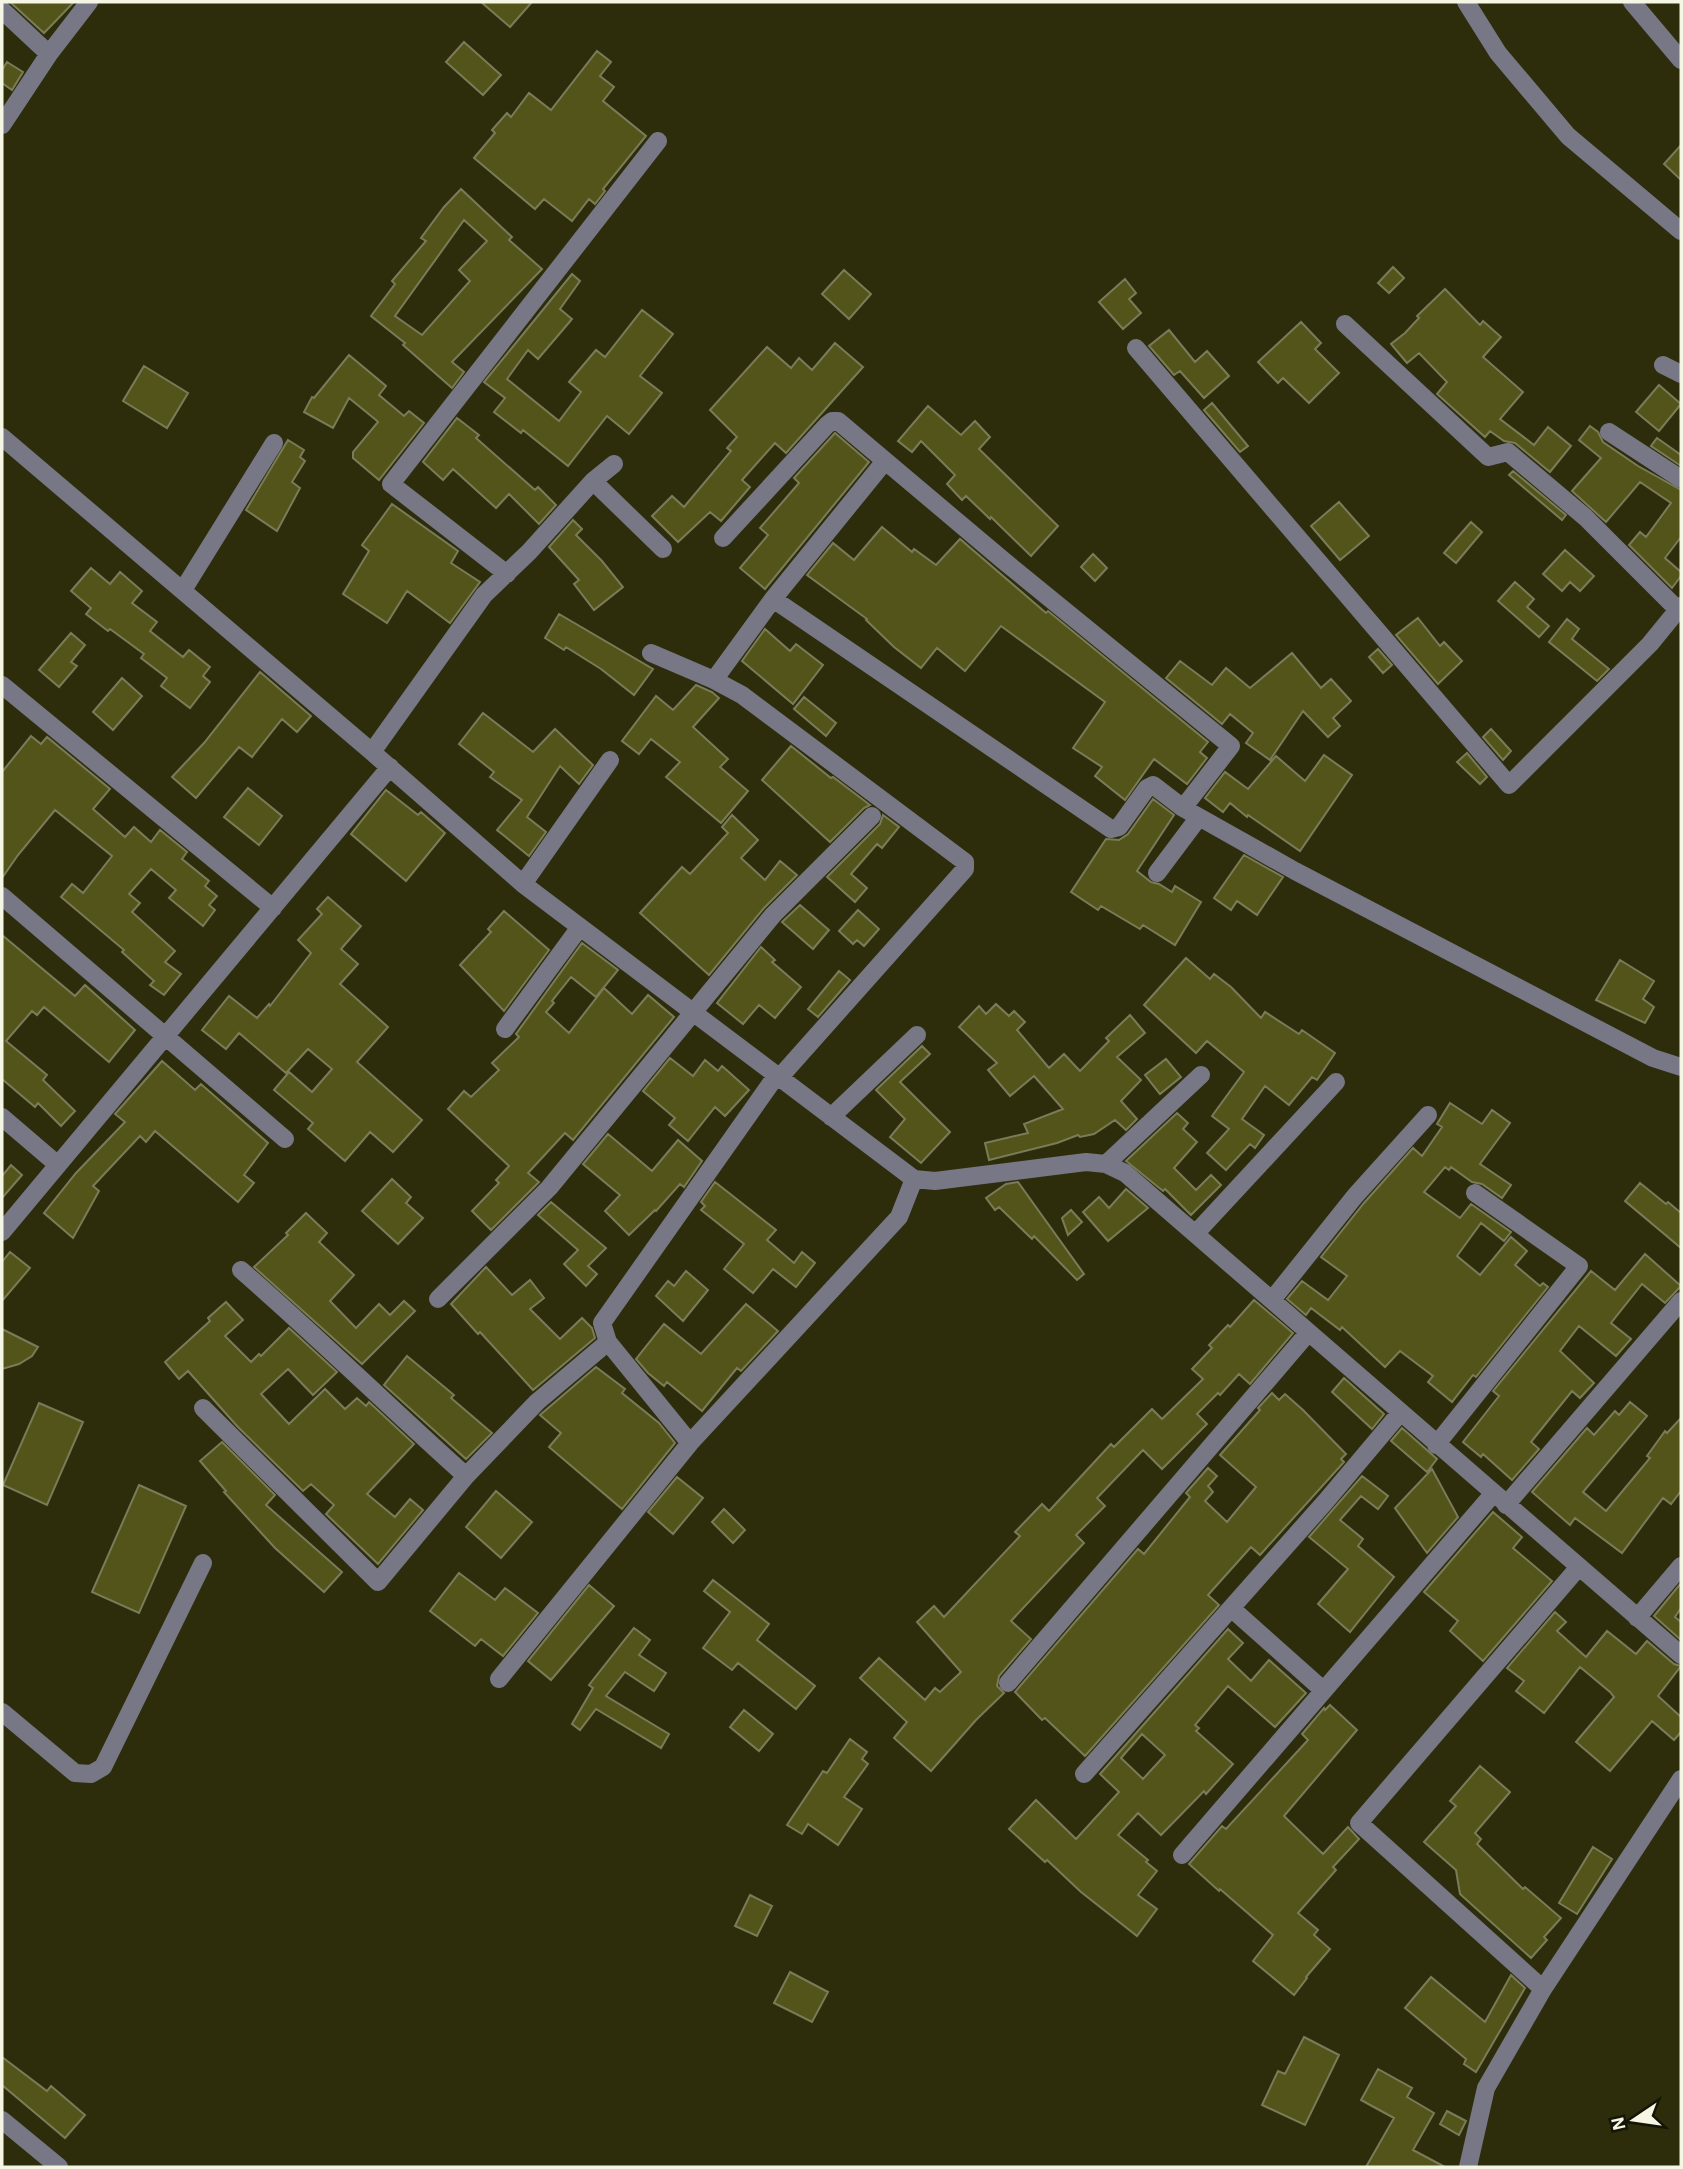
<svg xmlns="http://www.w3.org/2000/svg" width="1683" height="2169" font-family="'Alegreya Sans',sans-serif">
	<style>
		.building { fill: #535419; stroke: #7a7c59; stroke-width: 2; fill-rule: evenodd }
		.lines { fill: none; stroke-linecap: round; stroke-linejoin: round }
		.minor { stroke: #787786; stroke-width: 18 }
	</style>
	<rect width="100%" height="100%" fill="#2d2d0c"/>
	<!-- building -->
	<path class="building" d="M10 2H74L44 33Z
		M481 2H532L510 27Z
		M464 42 501 75 483 95 446 62Z
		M597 51 611 62 600 76 614 87 603 101 646 136 603 189 605 191 595 204 589 199 572 221 544 199 535 209 474 158 495 133 492 130 507 113 511 117 529 93 551 110Z
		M7 62 23 72 12 90 2 83V70Z
		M1681 145V180L1664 164Z
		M461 189 512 237 509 240 542 269 452 362 464 372 452 388 403 345 405 343 371 316 395 284 392 281 426 241 421 238 444 207ZM464 220 487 241 459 270 470 281 422 335 395 316Z
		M1393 267 1404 278 1389 293 1378 283Z
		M844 270 871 294 849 319 822 294Z
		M572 274 580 281 560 309 572 319 538 359 528 350 507 379 559 421 581 392 569 382 596 350 605 357 642 310 673 334 640 376 662 393 629 434 607 416 568 466 523 430 521 433 494 412 505 398 484 382Z
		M1125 279 1136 293 1129 299 1141 313 1123 329 1099 302Z
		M1445 289 1480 325 1483 321 1501 337 1483 357 1523 392 1500 419 1534 445 1548 427 1571 446 1550 472 1515 443 1504 441 1490 431 1485 437 1437 394 1447 382 1419 353 1407 363 1391 344 1405 333 1419 318 1417 316Z
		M1301 322 1321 343 1315 349 1339 373 1309 403 1283 378 1278 383 1258 362Z
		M1169 330 1195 362 1207 351 1229 376 1204 398 1180 371 1174 375 1149 346Z
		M835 343 863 367 786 453 775 443 742 480 750 487 721 521 710 512 678 542 652 516 672 496 684 507 731 451 727 448 737 437 710 410 767 347 791 368 799 358 812 370Z
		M349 355 386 386 379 395 404 416 409 411 424 423 379 480 353 458V452L378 422 376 420 349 398 333 428 304 412 312 397 314 398Z
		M144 366 188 393 167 428 123 401Z
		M1659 385 1681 404 1659 431 1636 412Z
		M1212 403 1248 446 1240 452 1204 410Z
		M928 406 961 435 975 421 990 437 979 449 1058 526 1031 556 991 517 990 519 966 496 962 500 947 484 955 475 921 441 912 452 898 441Z
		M457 418 479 435 476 438 535 490 538 487 556 505 539 524 509 494 496 508 453 469 443 480 423 462Z
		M1590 426 1598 432 1603 442 1638 466 1681 490V537L1665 558 1681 572V576L1672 588 1629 545 1640 532 1646 537 1671 503 1640 482 1606 522 1572 491 1601 458 1579 440Z
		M835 433 869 462 765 589 740 568 768 535 760 528 799 483 794 478Z
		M1657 438 1681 455V466L1651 446Z
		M288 440 304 450 300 457 305 461 292 482 300 488 277 531 246 510Z
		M1513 471 1566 515 1562 520 1509 475Z
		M1339 502 1369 536 1340 560 1311 526Z
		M392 504 458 551 451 563 480 582 450 623 407 591 387 623 343 594 369 551 362 545Z
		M573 520 582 529 576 535 602 561 623 587 594 610 574 584 579 580 549 547Z
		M1471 522 1482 532 1456 563 1444 553Z
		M882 527 912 552 914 549 936 565 960 539 1046 613 1048 611 1208 742 1200 752 1207 758 1187 784 1154 759 1125 800 1095 776 1102 767 1073 748 1105 702 1001 626 965 671 937 648 921 668 894 647 866 620 867 619 807 575 833 543 854 560Z
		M1565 550 1594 576 1580 591 1570 582 1562 591 1543 574Z
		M1093 554 1107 568 1095 581 1081 567Z
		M91 568 110 584 120 572 142 591 132 603 157 622 150 631 183 657 189 650 210 667 203 676 210 682 190 708 161 686 167 678 141 658 144 654 110 629 108 631 86 614 91 608 71 591Z
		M1515 582 1534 599 1527 607 1549 626 1539 637 1498 601Z
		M559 614 653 669 634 695 601 669 566 647 564 650 545 638Z
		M1418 618 1440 646 1444 642 1462 661 1438 684 1396 635Z
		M1567 619 1579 629 1572 639 1609 669 1597 681 1549 642Z
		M765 629 790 651 796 644 823 665 793 704 742 661Z
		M71 633 85 645 71 662 77 666 59 687 39 670Z
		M1378 649 1392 665 1383 673 1369 657Z
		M1292 653 1321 688 1331 679 1351 701 1333 718 1340 726 1328 737 1303 711 1270 760 1246 743 1253 733 1230 714 1222 724 1166 678 1180 661 1212 685 1226 668 1250 688Z
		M260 672 311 716 297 732 282 719 252 757 239 747 196 798 172 777 204 743Z
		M122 678 142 696 113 730 93 712Z
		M696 685 712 692 719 698 693 727 728 759 720 767 748 791 721 823 666 777 680 762 651 739 639 754 622 741 656 696 673 710Z
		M804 697 836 723 826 736 794 709Z
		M483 713 533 752 555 729 593 765 579 784 560 766 527 817 546 832 529 856 497 830 522 800 490 777 494 772 459 744Z
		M1491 729 1511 751 1503 760 1483 737Z
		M31 736 41 744 47 737 110 789 93 809 125 837 134 827 151 842 160 830 187 852 182 859 209 881 205 886 217 896 209 905 215 910 203 926 169 898 176 890 151 869 129 894 140 903 132 912 175 951 165 962 181 974 164 995 150 985 154 981 122 952 124 950 61 897 72 884 83 893 112 856 55 810 18 855 2 878V772Z
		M791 746 831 778 833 777 870 805 864 808 830 842 762 780Z
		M1467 753 1487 777 1480 784 1457 762Z
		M1324 755 1352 775 1300 851 1248 815 1247 817 1230 803 1223 812 1205 798 1225 772 1248 789 1276 756 1305 781Z
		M248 788 282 816 259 845 224 817Z
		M386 790 418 815 421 812 445 833 406 881 351 834Z
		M1153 799 1174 815 1137 871 1151 882 1159 884 1172 892 1175 886 1201 902 1175 945 1143 925 1140 929 1101 906 1098 910 1071 892 1106 839 1119 840 1128 834Z
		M732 815 758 840 741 858 765 880 780 861 797 875 764 908 709 975 640 913 682 867 690 874 728 833 722 827Z
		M883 815 899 827 882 848 877 844 851 874 867 888 855 902 827 877 880 824Z
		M1244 855 1283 877 1257 915 1237 901 1231 910 1214 898Z
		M328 897 361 926 341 949 358 964 340 984 388 1027 357 1062 422 1120 393 1152 370 1132 345 1161 308 1129 313 1123 274 1090 289 1072 312 1092 332 1069 308 1049 286 1073 239 1033 226 1049 202 1030 229 996 257 1018 269 1004 270 1006 311 953 298 940 322 914 317 909Z
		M800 905 829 930 813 949 782 922Z
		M858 910 879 929 864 946 857 940 853 944 839 931Z
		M504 911 549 950 504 1011 460 965 491 932 488 929Z
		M2 935 75 996 85 985 135 1030 109 1062 44 1007 37 1015 32 1011 6 1041 47 1075 43 1080 75 1111 61 1126 38 1103 35 1107 2 1079Z
		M582 943 618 970 596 997 571 977 552 1001 554 1003 546 1012 569 1033 604 988 632 1014 648 995 674 1017 573 1140 565 1133 528 1173 539 1182 491 1230 472 1211 499 1183 496 1180 509 1166 448 1109 464 1091 471 1097 499 1070 492 1063 519 1037 516 1034Z
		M761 947 775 960 772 962 801 987 775 1018 759 1005 743 1024 717 1003Z
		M1186 958 1210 979 1214 974 1231 987 1261 1018 1265 1012 1299 1034 1302 1030 1335 1053 1317 1080 1312 1077 1289 1105 1265 1086 1242 1119 1264 1135 1255 1148 1250 1144 1226 1170 1207 1153 1229 1129 1212 1116 1244 1072 1207 1041 1196 1053 1144 1005Z
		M1620 960 1654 981 1643 999 1654 1007 1645 1023 1596 1000Z
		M839 971 850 980 818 1017 808 1009Z
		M996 1004 1009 1016 1014 1011 1025 1022 1017 1030 1049 1068 1064 1054 1080 1071 1109 1041 1106 1038 1130 1015 1145 1033 1117 1057 1141 1080 1121 1101 1137 1119 1126 1130 1115 1120 1094 1134 1080 1137 1078 1135 1057 1143 989 1160 985 1143 1028 1133 1024 1124 1063 1109 1034 1076 1010 1096 988 1070 997 1063 959 1027 979 1006 986 1014Z
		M922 1046 930 1054 900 1082 950 1132 921 1163 890 1137 905 1119 876 1090Z
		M670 1058 693 1076 705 1060 718 1071 722 1066 749 1090 725 1116 715 1107 688 1141 669 1125 675 1118 643 1091Z
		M1166 1059 1181 1077 1160 1094 1145 1075Z
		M162 1061 195 1090 201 1084 268 1143 244 1175 254 1183 238 1202 155 1131 146 1142 140 1136 93 1186 99 1191 73 1238 44 1213 76 1173 125 1122 115 1114Z
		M1450 1103 1482 1124 1492 1110 1510 1123 1480 1164 1511 1185 1502 1198 1482 1184 1472 1182 1451 1167 1449 1170 1445 1167 1424 1192 1460 1218 1471 1204 1511 1232 1504 1241 1481 1223 1457 1256 1480 1275 1511 1237 1527 1251 1515 1265 1540 1286 1543 1283 1548 1287 1476 1377 1473 1375 1452 1402 1428 1382 1433 1376 1400 1351 1385 1367 1342 1327 1340 1330 1311 1308 1306 1315 1287 1299 1302 1281 1328 1300 1347 1276 1321 1257 1364 1203 1413 1148 1422 1156 1442 1127 1437 1124Z
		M1177 1113 1188 1123 1183 1129 1197 1142 1174 1168 1196 1190 1211 1175 1221 1185 1191 1215 1165 1189 1163 1191 1126 1161Z
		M608 1134 652 1171 678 1140 702 1161 684 1187 680 1184 656 1211 655 1210 629 1235 605 1211 620 1195 583 1164Z
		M11 1165 22 1175 2 1198V1176Z
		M392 1179 411 1197 406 1203 423 1218 398 1244 362 1211Z
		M715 1182 776 1230 767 1240 794 1263 802 1252 815 1263 796 1287 773 1269 753 1293 724 1269 744 1244 701 1210 705 1206 701 1202Z
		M1018 1182 1084 1274 1077 1280 1034 1236 1032 1239 999 1207 995 1210 986 1198 1006 1184Z
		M1640 1183 1666 1204 1668 1202 1681 1213V1248L1625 1201Z
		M1126 1189 1148 1208 1108 1241 1083 1212 1099 1197 1109 1208Z
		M551 1202 606 1248 588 1266 597 1274 586 1286 564 1264 578 1250 538 1215Z
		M1071 1210 1082 1222 1068 1235 1062 1218Z
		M306 1213 327 1233 319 1242 354 1275 330 1301 356 1328 379 1304 390 1315 404 1301 415 1311 362 1364 254 1267 288 1235 286 1233Z
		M10 1252 30 1268 2 1301V1262Z
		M1645 1254 1681 1286 1665 1303 1642 1284 1611 1323 1631 1339 1616 1356 1579 1326 1560 1351 1594 1383 1580 1398 1572 1391 1531 1442 1539 1449 1512 1480 1483 1454 1481 1457 1463 1442 1499 1396 1493 1391 1591 1271 1615 1290Z
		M486 1267 512 1295 530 1280 544 1298 530 1309 560 1339 582 1318 592 1328 595 1338 533 1390 480 1332 478 1334 451 1304Z
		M686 1271 708 1290 683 1321 656 1296 668 1281 674 1286Z
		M1254 1300 1293 1333 1250 1384 1239 1374 1220 1395 1218 1393 1197 1414 1207 1424 1162 1469 1143 1450 1097 1498 1105 1506 1076 1535 1084 1543 1011 1621 1031 1639 999 1676 997 1686 1004 1693 976 1720 931 1771 894 1738 907 1722 860 1678 879 1658 925 1700 935 1688 940 1692 961 1672 917 1622 934 1606 944 1617 1020 1536 1015 1532 1042 1504 1049 1511 1111 1444 1114 1447 1152 1409 1162 1419 1203 1379 1192 1369 1212 1348 1209 1345 1228 1325 1230 1327Z
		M226 1302 243 1320 225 1336 251 1362 259 1354 261 1356 289 1328 337 1372 313 1395 288 1369 261 1394 289 1424 325 1389 345 1409 357 1398 366 1406 369 1402 414 1444 367 1494 395 1517 410 1499 423 1510 378 1564 326 1514 334 1505 311 1484 303 1491 237 1426 188 1371 179 1379 165 1362 210 1321 208 1318Z
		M746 1304 778 1331 741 1371 737 1368 702 1411 667 1382 664 1386 648 1373 636 1359 664 1324 701 1354Z
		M2 1329 38 1347 32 1356 19 1364 2 1369Z
		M407 1356 454 1395 451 1398 492 1433 466 1459 384 1385Z
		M596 1367 625 1389 622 1393 659 1423 675 1443 622 1509 549 1447 561 1433 540 1415Z
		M1344 1378 1384 1414 1372 1429 1332 1392Z
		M1272 1393 1279 1400 1285 1394 1303 1410 1346 1454 1341 1459 1344 1462 1260 1555 1251 1547 1208 1595 1219 1605 1085 1756 1045 1718 1042 1720 1015 1692 1138 1549 1144 1554 1190 1497 1186 1493 1208 1468 1217 1476 1208 1486 1213 1492 1205 1501 1227 1522 1256 1487 1220 1455 1260 1410 1258 1408Z
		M1630 1402 1647 1416 1583 1492 1606 1511 1650 1458 1647 1456 1665 1431 1667 1433 1681 1418V1491L1671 1504 1663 1498 1622 1553 1575 1518 1570 1525 1532 1492 1587 1428 1594 1435 1615 1411 1619 1415Z
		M39 1403 83 1422 47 1505 3 1485Z
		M1402 1428 1437 1459 1427 1472 1391 1441Z
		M222 1442 275 1495 266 1505 342 1572 324 1592 275 1548 224 1492 226 1491 200 1461Z
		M1432 1469 1458 1517 1427 1553 1395 1508Z
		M1362 1476 1388 1496 1378 1509 1361 1496 1340 1520 1363 1539 1358 1546 1394 1577 1350 1632 1318 1604 1348 1569 1309 1537Z
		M677 1477 703 1498 673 1534 648 1512Z
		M139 1485 186 1506 139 1613 92 1592Z
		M496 1491 532 1522 501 1558 466 1527Z
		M724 1509 745 1530 733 1543 712 1522Z
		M1493 1512 1522 1537 1513 1548 1552 1581 1483 1661 1450 1631 1458 1621 1424 1592Z
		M459 1573 495 1600 505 1588 538 1613 503 1656 481 1639 475 1646 430 1611Z
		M713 1580 769 1624 757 1640 815 1686 796 1709 738 1663 732 1670 703 1648 730 1612 704 1591Z
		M1681 1583V1608L1675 1617 1681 1622V1640L1654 1616Z
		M589 1585 614 1606 551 1680 528 1661Z
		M1555 1612 1566 1622 1557 1631 1586 1657 1607 1631 1636 1654 1647 1641 1674 1664 1681 1666 1658 1696 1681 1717V1732L1674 1740 1652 1721 1610 1771 1576 1742 1614 1697 1610 1692 1580 1667 1544 1713 1516 1691 1524 1681 1507 1668Z
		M634 1628 650 1640 639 1655 666 1673 654 1691 625 1672 606 1696 669 1734 661 1748 596 1709 580 1730 572 1724 593 1688 589 1685Z
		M1228 1629 1243 1643 1228 1659 1251 1681 1269 1660 1306 1693 1275 1727 1228 1686 1195 1725 1199 1728 1196 1731 1233 1764 1206 1794 1204 1791 1161 1835 1138 1813 1118 1835 1148 1860 1146 1862 1157 1871 1138 1895 1157 1909 1137 1936 1081 1892 1047 1860 1045 1862 1009 1829 1036 1800 1076 1839 1119 1792 1100 1774ZM1142 1734 1165 1755 1143 1779 1121 1758Z
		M1330 1705 1357 1730 1284 1816 1323 1854 1348 1827 1359 1839 1333 1867 1336 1870 1298 1913 1318 1930 1314 1935 1330 1949 1306 1977 1307 1978 1294 1995 1253 1961 1273 1935 1220 1889 1219 1891 1189 1864 1222 1826 1226 1829 1308 1740 1302 1734 1324 1708 1325 1710Z
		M744 1710 773 1734 759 1751 730 1727Z
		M850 1739 867 1752 862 1759 868 1764 844 1797 862 1809 838 1845 808 1824 802 1834 787 1825 823 1771 827 1773Z
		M1480 1766 1510 1792 1475 1833 1481 1839 1477 1844 1523 1889 1525 1887 1561 1918 1544 1937 1547 1940 1531 1958 1460 1894 1456 1870 1424 1842 1456 1806 1450 1801Z
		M1593 1847 1612 1859 1577 1914 1559 1903Z
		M750 1895 772 1906 757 1936 735 1926Z
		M790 1972 828 1992 812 2022 774 2003Z
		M1511 1975 1525 1988 1476 2072 1464 2064 1466 2059 1405 2008 1431 1977 1485 2022Z
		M1304 2037 1339 2055 1305 2125 1262 2105 1278 2071 1285 2074Z
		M2 2057 47 2091 51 2086 85 2115 65 2138 2 2085Z
		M1378 2069 1412 2088 1407 2097 1434 2113 1413 2150 1445 2167H1366L1394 2118 1361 2100Z
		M1447 2111 1466 2121 1459 2135 1440 2124Z"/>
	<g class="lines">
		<!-- minor -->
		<path class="minor" d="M1466 2 1498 53 1568 136 1681 231
			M1632 2 1681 60
			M2 10 49 54
			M2 125 49 54 89 2
			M1345 324 1488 457 1508 452 1585 517 1678 610
			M1136 348 1509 785 1650 644 1681 606
			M1663 365 1681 374
			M1609 432 1681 479
			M2 437 372 752 523 884 914 1179 935 1181 1086 1162 1106 1164 1125 1173 1681 1655
			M593 481 663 549
			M723 538 827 425 832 421H838L1004 561 1231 746 1183 808
			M507 574 391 484 658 141
			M183 590 274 443
			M773 599 1111 829 1119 827 1147 788 1153 785 1183 808 1295 871 1653 1058 1681 1067
			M651 653 714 680 742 695 965 862V869L779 1078
			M714 680 773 599 885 461
			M2 685 273 908
			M372 752 484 595 529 552 593 481 614 464
			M1157 873 1199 817
			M523 884 610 760
			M2 896 285 1139
			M505 1029 580 927
			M2 1117 58 1165
			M831 1117 917 1035
			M1106 1164 1201 1075
			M2 1232 390 767
			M1196 1233 1336 1082
			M241 1270C318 1337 390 1408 466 1476
			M438 1299 549 1188 773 915 872 816
			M1272 1300 1355 1196 1428 1115
			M608 1342 690 1443
			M203 1408 378 1582 466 1476 537 1402 608 1342 602 1323 776 1076
			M1436 1445 1579 1266 1475 1193
			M1506 1505 1681 1301
			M1231 1608 1323 1690
			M1637 1618 1681 1566
			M499 1679 690 1443 899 1217 914 1179
			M1008 1683 1308 1333
			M2 1712 75 1773 91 1774 103 1767 203 1563
			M1084 1774 1326 1501 1400 1413
			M1182 1855 1493 1494
			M1543 1989 1359 1823 1578 1568
			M2 2120 59 2167
			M1468 2167 1486 2088 1543 1989 1681 1779"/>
	</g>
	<!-- border -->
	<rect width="1683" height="2169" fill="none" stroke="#f5f6e3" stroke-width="7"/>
	<!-- north arrow -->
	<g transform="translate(1634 2120) rotate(257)" stroke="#141407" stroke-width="5" paint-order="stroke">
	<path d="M0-5L12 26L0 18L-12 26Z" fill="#f5f6e3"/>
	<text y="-10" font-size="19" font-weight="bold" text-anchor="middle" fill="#f5f6e3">N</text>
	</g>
</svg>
